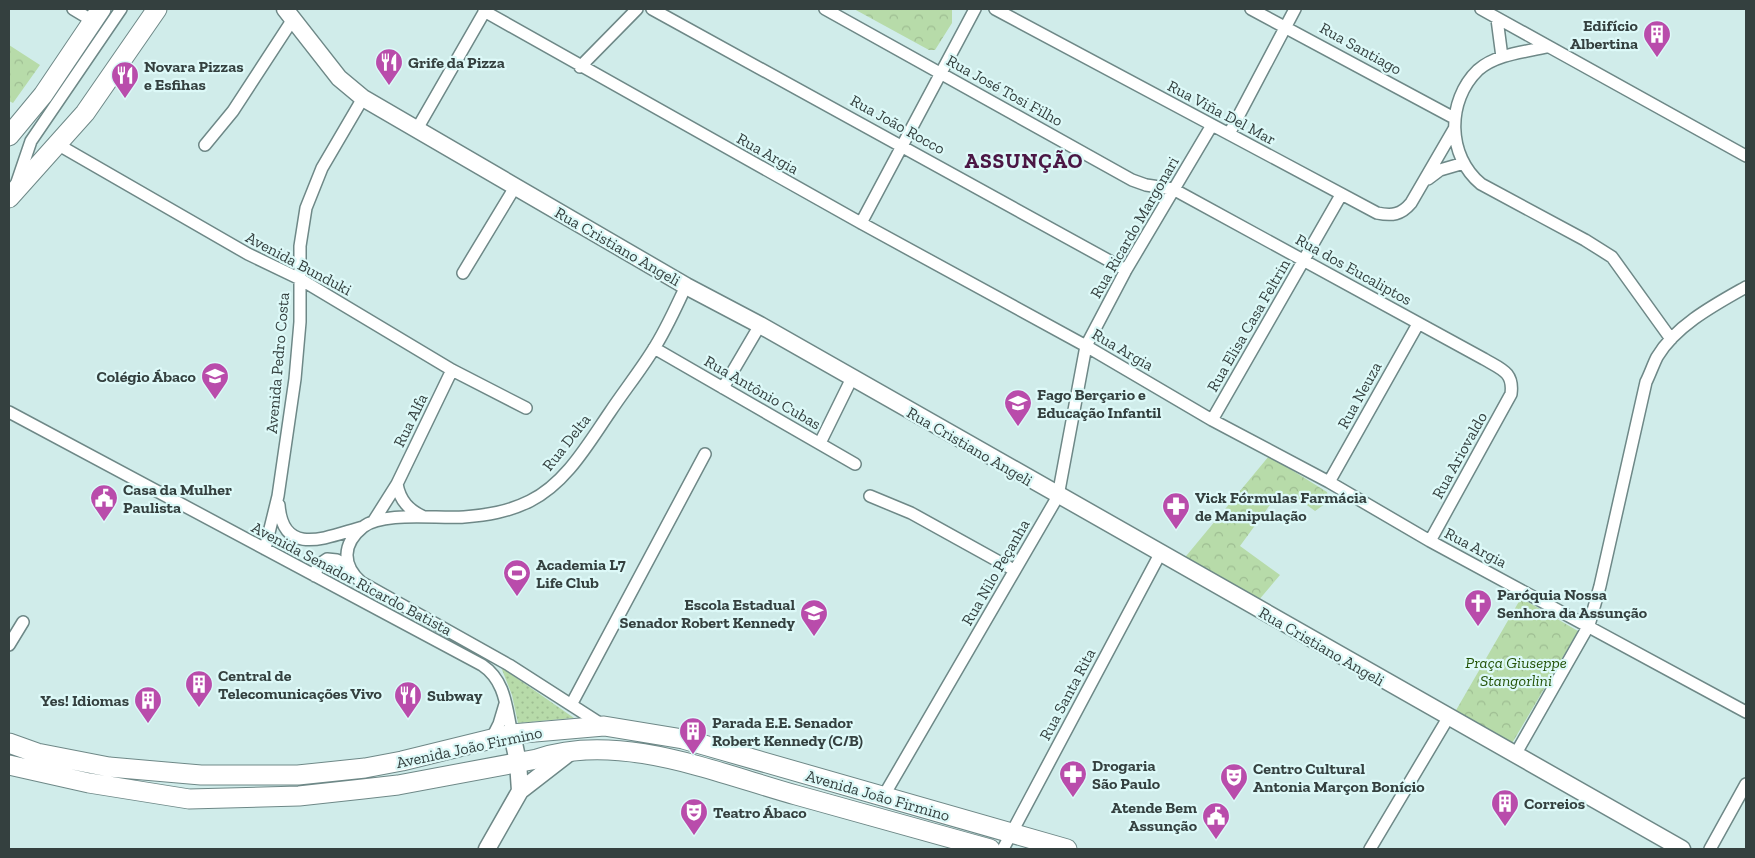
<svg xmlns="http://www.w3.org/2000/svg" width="1755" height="858" font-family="'Zilla Slab',serif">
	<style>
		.grass { fill: url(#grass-dots) }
		.forest { fill: url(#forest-crowns) }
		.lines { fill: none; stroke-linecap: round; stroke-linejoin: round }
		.street-casing { stroke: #6e8887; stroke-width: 14 }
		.secondary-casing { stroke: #6e8887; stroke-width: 19 }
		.primary-casing { stroke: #6e8887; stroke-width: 21 }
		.street { stroke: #fff; stroke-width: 11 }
		.secondary { stroke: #fff; stroke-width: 16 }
		.primary { stroke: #fff; stroke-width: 19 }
		.labels { text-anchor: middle; stroke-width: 4.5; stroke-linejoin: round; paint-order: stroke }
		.poi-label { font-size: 16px; font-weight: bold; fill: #34403f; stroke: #ddf9f8; text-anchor: start }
		.street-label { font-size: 16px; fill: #34403f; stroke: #ddf9f8 }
		.park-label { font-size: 16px; font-style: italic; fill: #245308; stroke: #ddf9f8 }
		.district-label { font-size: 21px; font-weight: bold; letter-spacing: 1px; fill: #4b1745; stroke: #ddf9f8 }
	</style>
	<defs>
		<pattern id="grass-dots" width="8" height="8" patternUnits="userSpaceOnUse" patternTransform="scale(1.25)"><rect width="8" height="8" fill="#b7dba9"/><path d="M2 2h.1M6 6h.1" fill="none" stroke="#9ebd92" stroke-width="1.8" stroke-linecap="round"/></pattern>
		<pattern id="forest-crowns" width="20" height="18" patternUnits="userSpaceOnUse" patternTransform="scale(1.25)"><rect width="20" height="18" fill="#b7dba9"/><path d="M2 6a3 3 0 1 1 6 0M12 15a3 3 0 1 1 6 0" fill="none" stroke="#9ebd92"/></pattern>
	</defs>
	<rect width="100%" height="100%" fill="#d0ecea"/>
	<!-- grass -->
	<path class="grass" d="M501 667 574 718 518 723 512 695Z"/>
	<!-- forest -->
	<path class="forest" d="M854 9H952V23L935 50H929Z
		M9 45 40 65 13 103 9 101Z
		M1269 456 1327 492 1329 501 1315 511 1296 497 1275 498 1240 546 1280 575 1258 601 1182 561Z
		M1521 598 1578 631 1511 745 1455 712Z"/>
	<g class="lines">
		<!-- street casing -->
		<g class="street-casing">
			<path id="street" d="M73 9 93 21
				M652 9 1126 270
				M825 9 1132 180 1146 185 1173 189 1484 359C1501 369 1514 372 1511 394L1430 541
				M995 9 1377 213C1392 216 1401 215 1411 203L1454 129
				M1251 9 1454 118
				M1481 9 1746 156
				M484 11 861 223 1086 346 1212 420 1329 482 1430 541 1746 712
				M1497 19 1502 57
				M1547 47C1525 52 1496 54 1478 70 1446 101 1447 156 1481 184L1585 240 1612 257 1671 339
				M580 67 637 9
				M417 129 486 9
				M1229 134 1295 9
				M57 144 248 254 300 279 452 370 526 408
				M205 145 233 111 293 19
				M1428 179 1440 170 1464 163
				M16 185 31 141 121 9
				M861 223 975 9
				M463 273 515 187
				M654 348 855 464
				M723 388 760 325
				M9 412 482 665C506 681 506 708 512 734
				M1212 420 1341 195
				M820 443 852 378
				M1329 482 1418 324
				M397 484C400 501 409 510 424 517
				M870 496 911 513 1014 570
				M279 505C283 559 329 536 363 527
				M373 522 397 484 452 370
				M265 549 278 496 295 379 300 322V246L306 208 322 168 363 98
				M315 576 318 565 327 559 337 560 350 571
				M9 645 23 622
				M571 705 705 454
				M604 726 509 665 361 582C342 565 342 544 363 527 383 511 438 519 464 517 487 515 508 512 530 501 566 483 588 444 610 412 624 391 640 371 653 350 666 330 676 307 686 286
				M491 740 499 724 505 704
				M1515 755 1589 625 1600 586 1646 382C1650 374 1653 365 1657 357 1676 325 1716 304 1746 287
				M883 797 1058 496 1086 346 1126 270 1212 125
				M1003 849 1160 554
				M1370 849 1448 718
				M1710 849 1746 784"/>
		</g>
		<!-- secondary casing -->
		<g class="secondary-casing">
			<path id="secondary" d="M285 9 339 78 363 98 686 286 760 325 1682 849
				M512 734 518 762 520 791
				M487 849 520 791 569 753"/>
		</g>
		<!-- primary casing -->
		<g class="primary-casing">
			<path id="primary" d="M9 136 43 95 101 9
				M9 198 85 113 157 9
				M9 743 37 753 109 767 201 775H298L365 768 402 761 512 734 604 726 683 739 1067 849
				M9 765 89 783 189 799 299 796 363 789 398 785 537 759C618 731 717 773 796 795 861 813 926 831 990 849"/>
		</g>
		<!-- street -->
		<use href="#street" class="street"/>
		<!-- secondary -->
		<use href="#secondary" class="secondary"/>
		<!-- primary -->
		<use href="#primary" class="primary"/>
	</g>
	<!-- icons -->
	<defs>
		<g id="building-pin" transform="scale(1.4375)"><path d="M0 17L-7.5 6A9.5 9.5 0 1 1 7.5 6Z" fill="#b94cab" stroke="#ddf9f8"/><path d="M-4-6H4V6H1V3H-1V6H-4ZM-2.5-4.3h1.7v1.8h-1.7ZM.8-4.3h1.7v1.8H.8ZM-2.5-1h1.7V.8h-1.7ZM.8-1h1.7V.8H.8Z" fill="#fff"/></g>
		<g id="restaurant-pin" transform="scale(1.4375)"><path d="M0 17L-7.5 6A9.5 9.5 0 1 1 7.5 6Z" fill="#b94cab" stroke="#ddf9f8"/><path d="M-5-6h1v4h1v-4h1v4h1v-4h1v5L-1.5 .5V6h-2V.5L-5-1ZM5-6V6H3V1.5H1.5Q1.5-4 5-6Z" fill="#fff"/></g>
		<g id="school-pin" transform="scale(1.4375)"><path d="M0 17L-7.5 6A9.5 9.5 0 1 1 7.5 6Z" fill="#b94cab" stroke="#ddf9f8"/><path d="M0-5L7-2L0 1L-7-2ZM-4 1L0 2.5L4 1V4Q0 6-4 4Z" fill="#fff"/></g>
		<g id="civic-pin" transform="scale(1.4375)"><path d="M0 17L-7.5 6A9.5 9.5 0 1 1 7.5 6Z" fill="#b94cab" stroke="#ddf9f8"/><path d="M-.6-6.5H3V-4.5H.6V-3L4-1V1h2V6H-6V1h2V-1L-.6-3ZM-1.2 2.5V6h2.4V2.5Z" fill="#fff"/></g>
		<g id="pharmacy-pin" transform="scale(1.4375)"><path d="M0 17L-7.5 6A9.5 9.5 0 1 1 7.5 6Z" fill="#b94cab" stroke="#ddf9f8"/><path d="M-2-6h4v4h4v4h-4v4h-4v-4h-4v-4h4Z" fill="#fff"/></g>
		<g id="stadium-pin" transform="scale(1.4375)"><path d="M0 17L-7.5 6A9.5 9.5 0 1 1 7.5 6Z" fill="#b94cab" stroke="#ddf9f8"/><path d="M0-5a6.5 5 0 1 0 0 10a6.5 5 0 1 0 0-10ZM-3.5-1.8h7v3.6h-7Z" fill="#fff"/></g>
		<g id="church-pin" transform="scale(1.4375)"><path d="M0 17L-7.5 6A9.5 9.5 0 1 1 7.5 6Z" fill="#b94cab" stroke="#ddf9f8"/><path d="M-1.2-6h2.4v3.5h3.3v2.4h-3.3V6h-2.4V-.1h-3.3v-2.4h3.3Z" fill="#fff"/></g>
		<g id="theatre-pin" transform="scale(1.4375)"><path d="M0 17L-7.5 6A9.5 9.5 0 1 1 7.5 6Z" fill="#b94cab" stroke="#ddf9f8"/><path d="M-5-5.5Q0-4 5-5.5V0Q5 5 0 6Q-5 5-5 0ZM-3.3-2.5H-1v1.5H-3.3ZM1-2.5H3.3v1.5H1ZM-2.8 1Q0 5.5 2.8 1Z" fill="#fff"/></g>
	</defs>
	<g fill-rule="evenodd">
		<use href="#building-pin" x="1657" y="34"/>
		<use href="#restaurant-pin" x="389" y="62"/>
		<use href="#restaurant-pin" x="125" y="75"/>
		<use href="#school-pin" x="215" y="376"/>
		<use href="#school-pin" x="1018" y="403"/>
		<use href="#civic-pin" x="104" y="498"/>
		<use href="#pharmacy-pin" x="1176" y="506"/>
		<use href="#stadium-pin" x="517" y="573"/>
		<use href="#church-pin" x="1478" y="603"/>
		<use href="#school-pin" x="814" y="613"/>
		<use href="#building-pin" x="199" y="684"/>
		<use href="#restaurant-pin" x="408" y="695"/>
		<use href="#building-pin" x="148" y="700"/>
		<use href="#building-pin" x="693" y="731"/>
		<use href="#pharmacy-pin" x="1073" y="774"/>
		<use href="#theatre-pin" x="1234" y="777"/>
		<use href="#building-pin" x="1505" y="803"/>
		<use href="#theatre-pin" x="694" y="812"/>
		<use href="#civic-pin" x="1216" y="816"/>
	</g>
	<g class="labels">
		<!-- poi labels -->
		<g class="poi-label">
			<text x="1638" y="31" text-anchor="end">Edifício<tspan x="1638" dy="18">Albertina</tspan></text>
			<text x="408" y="68">Grife da Pizza</text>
			<text x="144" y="72">Novara Pizzas<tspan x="144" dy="18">e Esfihas</tspan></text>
			<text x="196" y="382" text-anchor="end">Colégio Ábaco</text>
			<text x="1037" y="400">Fago Berçario e<tspan x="1037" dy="18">Educação Infantil</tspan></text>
			<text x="123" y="495">Casa da Mulher<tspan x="123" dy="18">Paulista</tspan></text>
			<text x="1195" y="503">Vick Fórmulas Farmácia<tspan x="1195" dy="18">de Manipulação</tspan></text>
			<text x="536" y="570">Academia L7<tspan x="536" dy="18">Life Club</tspan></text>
			<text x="1497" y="600">Paróquia Nossa<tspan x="1497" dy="18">Senhora da Assunção</tspan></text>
			<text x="795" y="610" text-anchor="end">Escola Estadual<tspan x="795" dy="18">Senador Robert Kennedy</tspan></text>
			<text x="218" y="681">Central de<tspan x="218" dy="18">Telecomunicações Vivo</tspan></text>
			<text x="427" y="701">Subway</text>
			<text x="129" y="706" text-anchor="end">Yes! Idiomas</text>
			<text x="712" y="728">Parada E.E. Senador<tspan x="712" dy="18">Robert Kennedy (C/B)</tspan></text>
			<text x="1092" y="771">Drogaria<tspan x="1092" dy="18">São Paulo</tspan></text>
			<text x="1253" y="774">Centro Cultural<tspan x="1253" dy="18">Antonia Marçon Bonício</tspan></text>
			<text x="1524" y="809">Correios</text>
			<text x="1197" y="813" text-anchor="end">Atende Bem<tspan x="1197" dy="18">Assunção</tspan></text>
			<text x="713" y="818">Teatro Ábaco</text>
		</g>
		<!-- street labels -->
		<g class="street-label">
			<text transform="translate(1361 48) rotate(29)" y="6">Rua Santiago</text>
			<text transform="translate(1005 90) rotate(29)" y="6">Rua José Tosi Filho</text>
			<text transform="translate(1222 112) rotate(28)" y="6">Rua Viña Del Mar</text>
			<text transform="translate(898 124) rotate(29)" y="6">Rua João Rocco</text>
			<text transform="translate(768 153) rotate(29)" y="6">Rua Argia</text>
			<text transform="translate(1134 227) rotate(-60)" y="6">Rua Ricardo Margonari</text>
			<text transform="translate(618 246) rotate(30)" y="6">Rua Cristiano Angeli</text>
			<text transform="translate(299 263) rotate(28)" y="6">Avenida Bunduki</text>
			<text transform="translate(1354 269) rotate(29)" y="6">Rua dos Eucaliptos</text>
			<text transform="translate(1248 325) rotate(-60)" y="6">Rua Elisa Casa Feltrin</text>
			<text transform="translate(1123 349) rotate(30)" y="6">Rua Argia</text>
			<text transform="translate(277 363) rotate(-85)" y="6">Avenida Pedro Costa</text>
			<text transform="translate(763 392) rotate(30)" y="6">Rua Antônio Cubas</text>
			<text transform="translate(1359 395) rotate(-61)" y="6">Rua Neuza</text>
			<text transform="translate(410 420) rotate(-64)" y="6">Rua Alfa</text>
			<text transform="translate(566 442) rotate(-52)" y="6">Rua Delta</text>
			<text transform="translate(970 446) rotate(30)" y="6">Rua Cristiano Angeli</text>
			<text transform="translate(1459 455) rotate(-61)" y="6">Rua Ariovaldo</text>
			<text transform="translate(1476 547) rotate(28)" y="6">Rua Argia</text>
			<text transform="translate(995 572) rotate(-60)" y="6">Rua Nilo Peçanha</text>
			<text transform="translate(352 578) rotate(28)" y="6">Avenida Senador Ricardo Batista</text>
			<text transform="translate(1322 646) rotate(30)" y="6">Rua Cristiano Angeli</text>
			<text transform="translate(1067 694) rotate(-62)" y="6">Rua Santa Rita</text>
			<text transform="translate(469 747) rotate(-12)" y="6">Avenida João Firmino</text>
			<text transform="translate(878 795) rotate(16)" y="6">Avenida João Firmino</text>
		</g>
		<!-- park labels -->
		<g class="park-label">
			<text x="1516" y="668">Praça Giuseppe<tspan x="1516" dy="18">Stangorlini</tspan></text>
		</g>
		<!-- district labels -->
		<g class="district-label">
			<text x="1024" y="168">ASSUNÇÃO</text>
		</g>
	</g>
	<!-- border -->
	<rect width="1755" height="858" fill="none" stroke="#34403f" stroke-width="20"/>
</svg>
